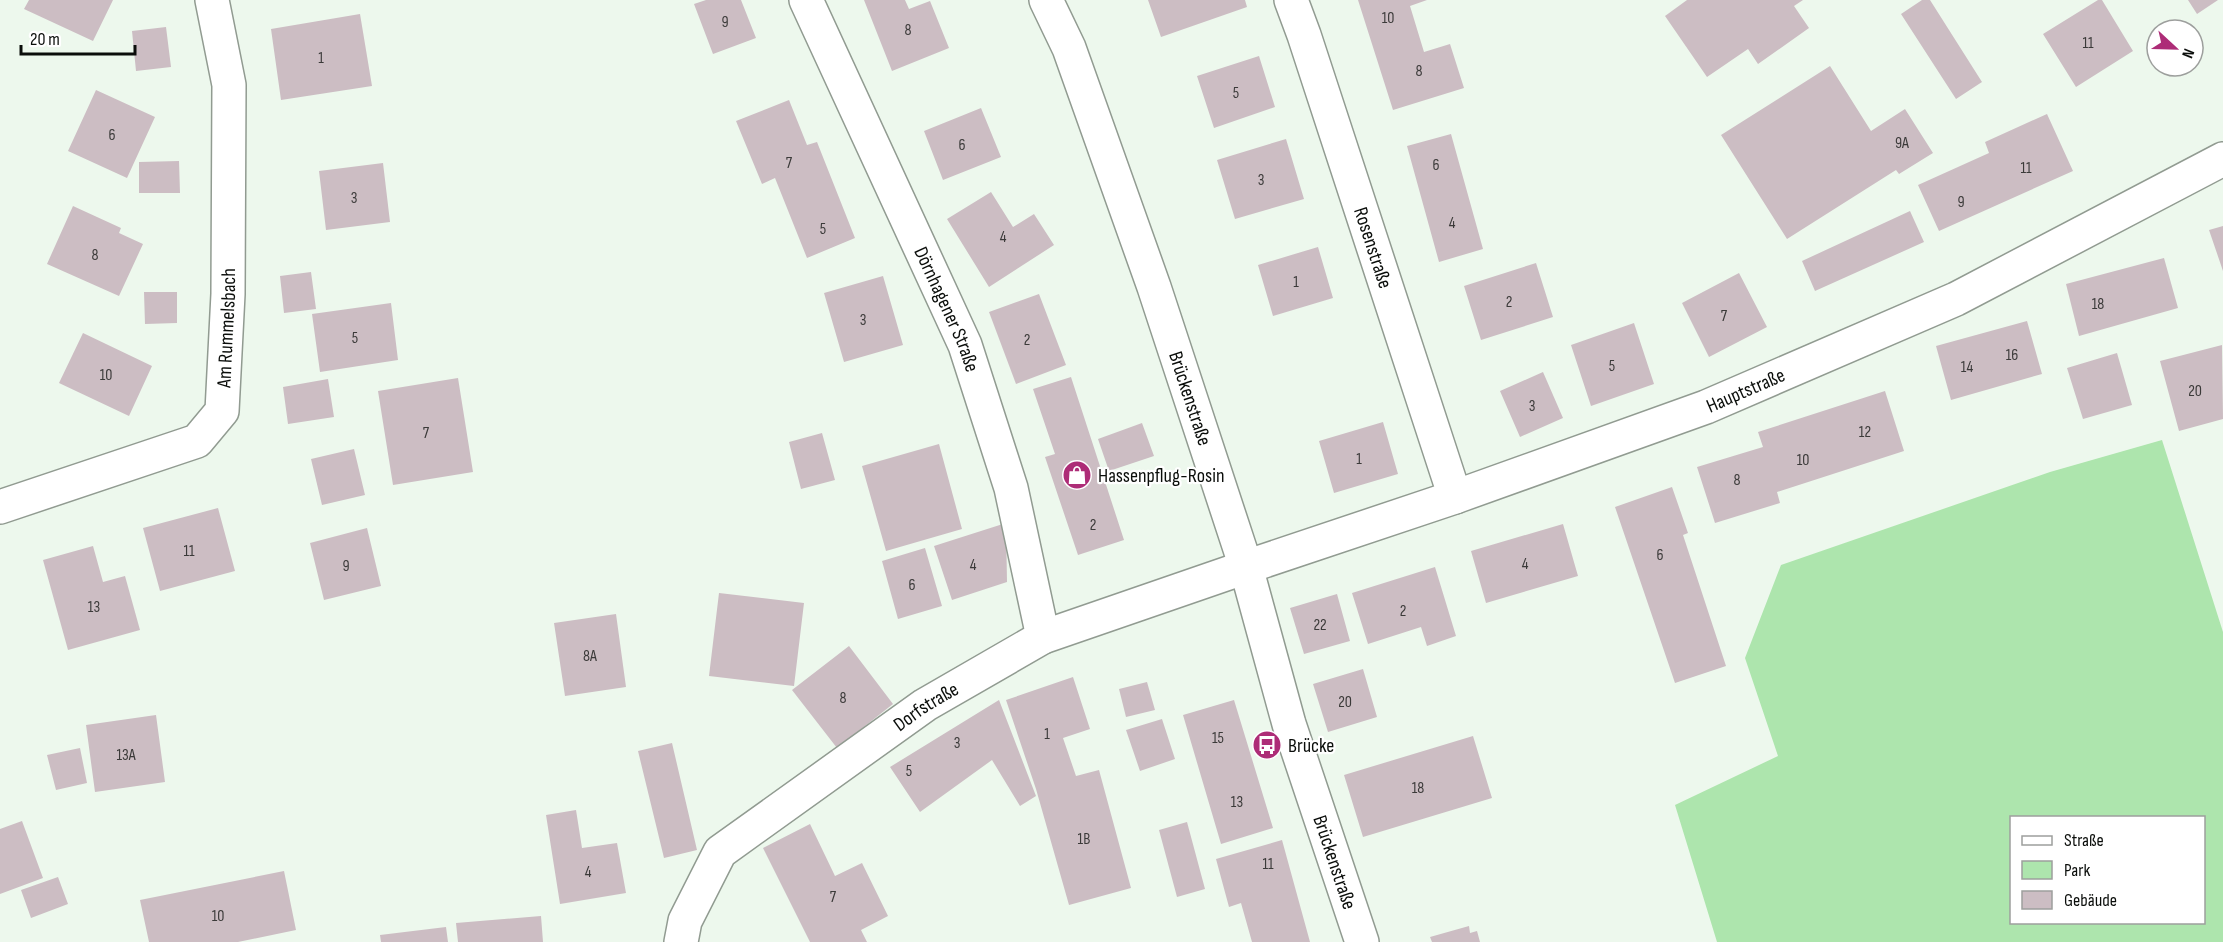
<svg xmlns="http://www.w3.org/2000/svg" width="2223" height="942" font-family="'Sofia Sans Condensed',sans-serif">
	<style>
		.green { fill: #ade5ad; fill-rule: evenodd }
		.building { fill: #ccbdc3 }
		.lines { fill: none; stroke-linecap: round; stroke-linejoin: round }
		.street-casing { stroke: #919b91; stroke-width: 36 }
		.secondary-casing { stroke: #919b91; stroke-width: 36 }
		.street { stroke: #fff; stroke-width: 33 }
		.secondary { stroke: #fff; stroke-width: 33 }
		.labels { text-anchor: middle; stroke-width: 4.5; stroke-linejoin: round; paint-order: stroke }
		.number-label { font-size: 16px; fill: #3b3a39 }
		.street-label { font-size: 20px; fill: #0b0e0b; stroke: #fff }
		.poi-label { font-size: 20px; fill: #0b0e0b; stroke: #fff; text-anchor: start }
	</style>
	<rect width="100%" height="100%" fill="#edf8ed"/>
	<!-- green -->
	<path class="green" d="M2162 440 2223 632V942H1717L1675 805 1778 756 1745 658 1781 565 2050 472ZM2012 818H2204V922H2012Z"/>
	<!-- building -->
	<path class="building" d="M29 0H113L93 41 24 9Z
		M706 0H741L756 38 713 54 694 4Z
		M864 0H905L909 9 930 1 949 48 892 71Z
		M1148 0H1245L1247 7 1161 37Z
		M1358 0H1427L1410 6 1424 52 1450 44 1464 88 1393 110Z
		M1687 0H1803L1794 6 1809 28 1758 64 1748 49 1707 77 1665 16Z
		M1922 0H1930L1982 82 1956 99 1901 14Z
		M2098 0H2102L2133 51 2076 87 2043 34Z
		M2188 0H2218L2197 14Z
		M360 14 372 86 281 100 271 29Z
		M166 27 171 67 136 71 132 31Z
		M1259 56 1275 107 1214 128 1197 76Z
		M1830 66 1871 131 1905 109 1933 153 1899 174 1896 170 1787 239 1721 135Z
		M96 90 155 117 127 178 68 151Z
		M789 100 807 145 817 142 855 238 807 258 775 178 762 184 736 121Z
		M981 108 1001 157 943 180 924 131Z
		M2047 114 2073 171 1939 231 1918 185 1989 153 1985 142Z
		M1451 134 1483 249 1439 262 1407 146Z
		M1286 139 1304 199 1235 219 1217 160Z
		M179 161 180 193H139V162Z
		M383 163 390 222 326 230 319 171Z
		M991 192 1013 227 1034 214 1054 245 989 287 947 219Z
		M73 206 121 228 119 233 143 244 119 296 47 264Z
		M1910 211 1924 242 1815 291 1802 261Z
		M2223 226V271L2209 230Z
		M1318 247 1333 298 1273 316 1258 265Z
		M2164 258 2178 308 2079 336 2066 284Z
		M1536 263 1553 317 1481 340 1464 286Z
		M311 272 316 309 284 313 280 276Z
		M1739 273 1767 327 1709 357 1682 303Z
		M883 276 903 345 844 362 824 293Z
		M144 292H177V323L145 324Z
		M1039 294 1066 365 1016 384 989 312Z
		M391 303 398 360 320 372 312 314Z
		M2027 321 2042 374 1951 400 1936 346Z
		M1634 323 1654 384 1591 406 1571 345Z
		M83 333 152 366 129 416 59 383Z
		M2222 345 2223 419 2179 431 2160 361Z
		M2117 353 2132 405 2083 419 2067 368Z
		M1543 372 1563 418 1520 437 1500 391Z
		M1071 377 1124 540 1078 555 1045 457 1055 454 1033 389Z
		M458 378 473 472 393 485 378 391Z
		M328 379 334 417 288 424 283 387Z
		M1885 391 1904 451 1777 492 1780 503 1715 523 1697 467 1763 447 1758 432Z
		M1383 422 1398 474 1334 493 1319 441Z
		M1142 423 1154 456 1109 471 1098 439Z
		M822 433 835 480 801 489 789 442Z
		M939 444 962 529 886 551 862 466Z
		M354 449 365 495 322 505 311 459Z
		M1672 487 1688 533 1683 535 1726 666 1675 683 1615 507Z
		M218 508 235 571 160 591 143 528Z
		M1006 523 1007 582 952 600 934 546Z
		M1563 524 1578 576 1486 603 1471 551Z
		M367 528 381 586 324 600 310 543Z
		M93 546 103 582 125 576 140 630 68 650 43 560Z
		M925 548 942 606 898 619 882 561Z
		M1435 567 1456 636 1427 646 1421 627 1368 644 1352 593Z
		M719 593 804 603 794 686 709 676Z
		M1337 594 1350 641 1304 654 1290 608Z
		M616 614 626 687 565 696 554 623Z
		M849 646 893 704 837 748 792 690Z
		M1363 669 1377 717 1328 732 1313 684Z
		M1073 677 1090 729 1063 738 1076 776 1099 770 1131 888 1069 905 1036 789 1006 700Z
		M1147 682 1155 710 1126 717 1119 689Z
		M999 700 1036 796 1020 806 992 760 920 812 890 767Z
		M1234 700 1273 828 1221 844 1183 715Z
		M156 715 165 782 95 792 86 725Z
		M1162 719 1175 759 1140 771 1126 730Z
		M1473 736 1492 798 1363 837 1344 775Z
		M672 743 697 850 664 858 638 751Z
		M80 748 87 783 56 790 47 755Z
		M576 810 582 848 617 843 626 893 560 904 546 815Z
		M22 821 43 878 0 894V829Z
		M1187 822 1205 889 1177 897 1159 830Z
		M810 824 835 876 862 863 888 916 861 930 867 942H810L763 848Z
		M1282 840 1310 942H1252L1241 903 1229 907 1216 859Z
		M284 871 296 930 238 942H149L140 900Z
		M58 877 68 904 31 918 21 890Z
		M541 916 543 942H458L456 923Z
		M1469 926 1470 933 1477 931 1480 942H1432L1430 937Z
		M446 927 448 942H381L380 935Z"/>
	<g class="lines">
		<!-- street casing -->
		<g class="street-casing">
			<g id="street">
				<path id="s1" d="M806 0 965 345 1011 488 1043 637"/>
				<path id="s2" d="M1291 0 1304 35 1455 497"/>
				<path id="s3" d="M0 507 197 441 222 411 228 294 229 85 212 0"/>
				<path id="s4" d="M681 942 685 921 720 852 925 705 1043 637 1246 567"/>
			</g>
		</g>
		<!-- secondary casing -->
		<g class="secondary-casing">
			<g id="secondary">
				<path id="s5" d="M1046 0 1069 48 1154 287 1246 567 1289 724 1362 942"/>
				<path id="s6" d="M1246 567 1455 497 1706 407 1956 299 2223 159"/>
			</g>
		</g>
		<!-- street -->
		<use href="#street" class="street"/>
		<!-- secondary -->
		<use href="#secondary" class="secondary"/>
	</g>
	<!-- icons -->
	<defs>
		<g id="shop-disc" transform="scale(1.5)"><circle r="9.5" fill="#ad2c77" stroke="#fff"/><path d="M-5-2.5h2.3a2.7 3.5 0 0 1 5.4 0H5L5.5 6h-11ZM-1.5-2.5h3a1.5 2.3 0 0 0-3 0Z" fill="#fff"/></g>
		<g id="bus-disc" transform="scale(1.5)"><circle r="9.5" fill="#ad2c77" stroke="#fff"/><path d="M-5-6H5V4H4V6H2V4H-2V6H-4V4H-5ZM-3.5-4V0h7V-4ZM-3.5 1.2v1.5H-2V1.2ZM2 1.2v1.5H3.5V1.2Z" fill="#fff"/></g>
	</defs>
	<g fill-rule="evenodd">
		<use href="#shop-disc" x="1077" y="475"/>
		<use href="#bus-disc" x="1267" y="745"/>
	</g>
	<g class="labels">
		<!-- number labels -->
		<g class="number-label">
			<text x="1388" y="23">10</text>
			<text x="725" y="27">9</text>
			<text x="908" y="35">8</text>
			<text x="2088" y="48">11</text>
			<text x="321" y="63">1</text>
			<text x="1419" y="76">8</text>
			<text x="1236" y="98">5</text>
			<text x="112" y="140">6</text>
			<text x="1902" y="148">9A</text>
			<text x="962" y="150">6</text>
			<text x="789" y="168">7</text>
			<text x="1436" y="170">6</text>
			<text x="2026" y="173">11</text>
			<text x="1261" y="185">3</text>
			<text x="354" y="203">3</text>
			<text x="1961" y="207">9</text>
			<text x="1452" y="228">4</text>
			<text x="823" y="234">5</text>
			<text x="1003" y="242">4</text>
			<text x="95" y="260">8</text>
			<text x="1296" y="287">1</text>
			<text x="1509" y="307">2</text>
			<text x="2098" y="309">18</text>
			<text x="1724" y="321">7</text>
			<text x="863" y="325">3</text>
			<text x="355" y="343">5</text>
			<text x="1027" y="345">2</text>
			<text x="2012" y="360">16</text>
			<text x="1612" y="371">5</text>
			<text x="1967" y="372">14</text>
			<text x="106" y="380">10</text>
			<text x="2195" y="396">20</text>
			<text x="1532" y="411">3</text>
			<text x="1865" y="437">12</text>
			<text x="426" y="438">7</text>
			<text x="1359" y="464">1</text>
			<text x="1803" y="465">10</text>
			<text x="1737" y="485">8</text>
			<text x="1093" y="530">2</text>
			<text x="189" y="556">11</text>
			<text x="1660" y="560">6</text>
			<text x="1525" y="569">4</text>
			<text x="973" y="570">4</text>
			<text x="346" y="571">9</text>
			<text x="912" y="590">6</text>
			<text x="94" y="612">13</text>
			<text x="1403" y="616">2</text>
			<text x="1320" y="630">22</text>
			<text x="590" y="661">8A</text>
			<text x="843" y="703">8</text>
			<text x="1345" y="707">20</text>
			<text x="1047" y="739">1</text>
			<text x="1218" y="743">15</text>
			<text x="957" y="748">3</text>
			<text x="126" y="760">13A</text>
			<text x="909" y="776">5</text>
			<text x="1418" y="793">18</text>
			<text x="1237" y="807">13</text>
			<text x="1084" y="844">1B</text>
			<text x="1268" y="869">11</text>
			<text x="588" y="877">4</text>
			<text x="833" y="902">7</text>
			<text x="218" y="921">10</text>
		</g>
		<!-- street labels -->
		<g class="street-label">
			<text dy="7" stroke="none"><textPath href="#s2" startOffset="261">Rosenstraße</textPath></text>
			<text dy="7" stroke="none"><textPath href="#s1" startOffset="340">Dörnhagener Straße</textPath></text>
			<text dy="7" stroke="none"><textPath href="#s3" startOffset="330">Am Rummelsbach</textPath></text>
			<text dy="7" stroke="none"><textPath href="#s6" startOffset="530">Hauptstraße</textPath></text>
			<text dy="7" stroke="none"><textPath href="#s5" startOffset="424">Brückenstraße</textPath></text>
			<text dy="7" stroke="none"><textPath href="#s4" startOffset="351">Dorfstraße</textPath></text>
			<text dy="7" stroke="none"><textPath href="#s5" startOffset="910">Brückenstraße</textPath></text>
		</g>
		<!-- poi labels -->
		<g class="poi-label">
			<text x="1098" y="482">Hassenpflug-Rosin</text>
			<text x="1288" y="752">Brücke</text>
		</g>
	</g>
	<!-- legend -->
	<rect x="2010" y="816" width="195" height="108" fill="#ffffff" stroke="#9d9f9d" stroke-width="1.5"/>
	<rect x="2022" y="836" width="30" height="9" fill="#ffffff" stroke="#9d9f9d" stroke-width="1.5"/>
	<text x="2064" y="846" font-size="18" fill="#0b0e0b">Straße</text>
	<rect x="2022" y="861" width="30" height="18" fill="#ade5ad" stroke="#9d9f9d" stroke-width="1.5"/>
	<text x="2064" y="876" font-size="18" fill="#0b0e0b">Park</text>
	<rect x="2022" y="891" width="30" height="18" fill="#ccbdc3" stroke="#9d9f9d" stroke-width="1.5"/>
	<text x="2064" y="906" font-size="18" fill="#0b0e0b">Gebäude</text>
	<!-- north arrow -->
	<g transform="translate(2175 48) rotate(112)"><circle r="28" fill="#ffffff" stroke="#9d9f9d" stroke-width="1.5"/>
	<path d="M0-4.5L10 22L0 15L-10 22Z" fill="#ad2c77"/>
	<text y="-9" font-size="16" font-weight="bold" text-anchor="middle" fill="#0b0e0b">N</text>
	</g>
	<!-- scale -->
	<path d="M21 45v9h114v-9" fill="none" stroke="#0b0e0b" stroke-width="3"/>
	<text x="30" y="45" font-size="18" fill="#0b0e0b" stroke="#ffffff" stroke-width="4.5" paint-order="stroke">20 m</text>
</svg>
